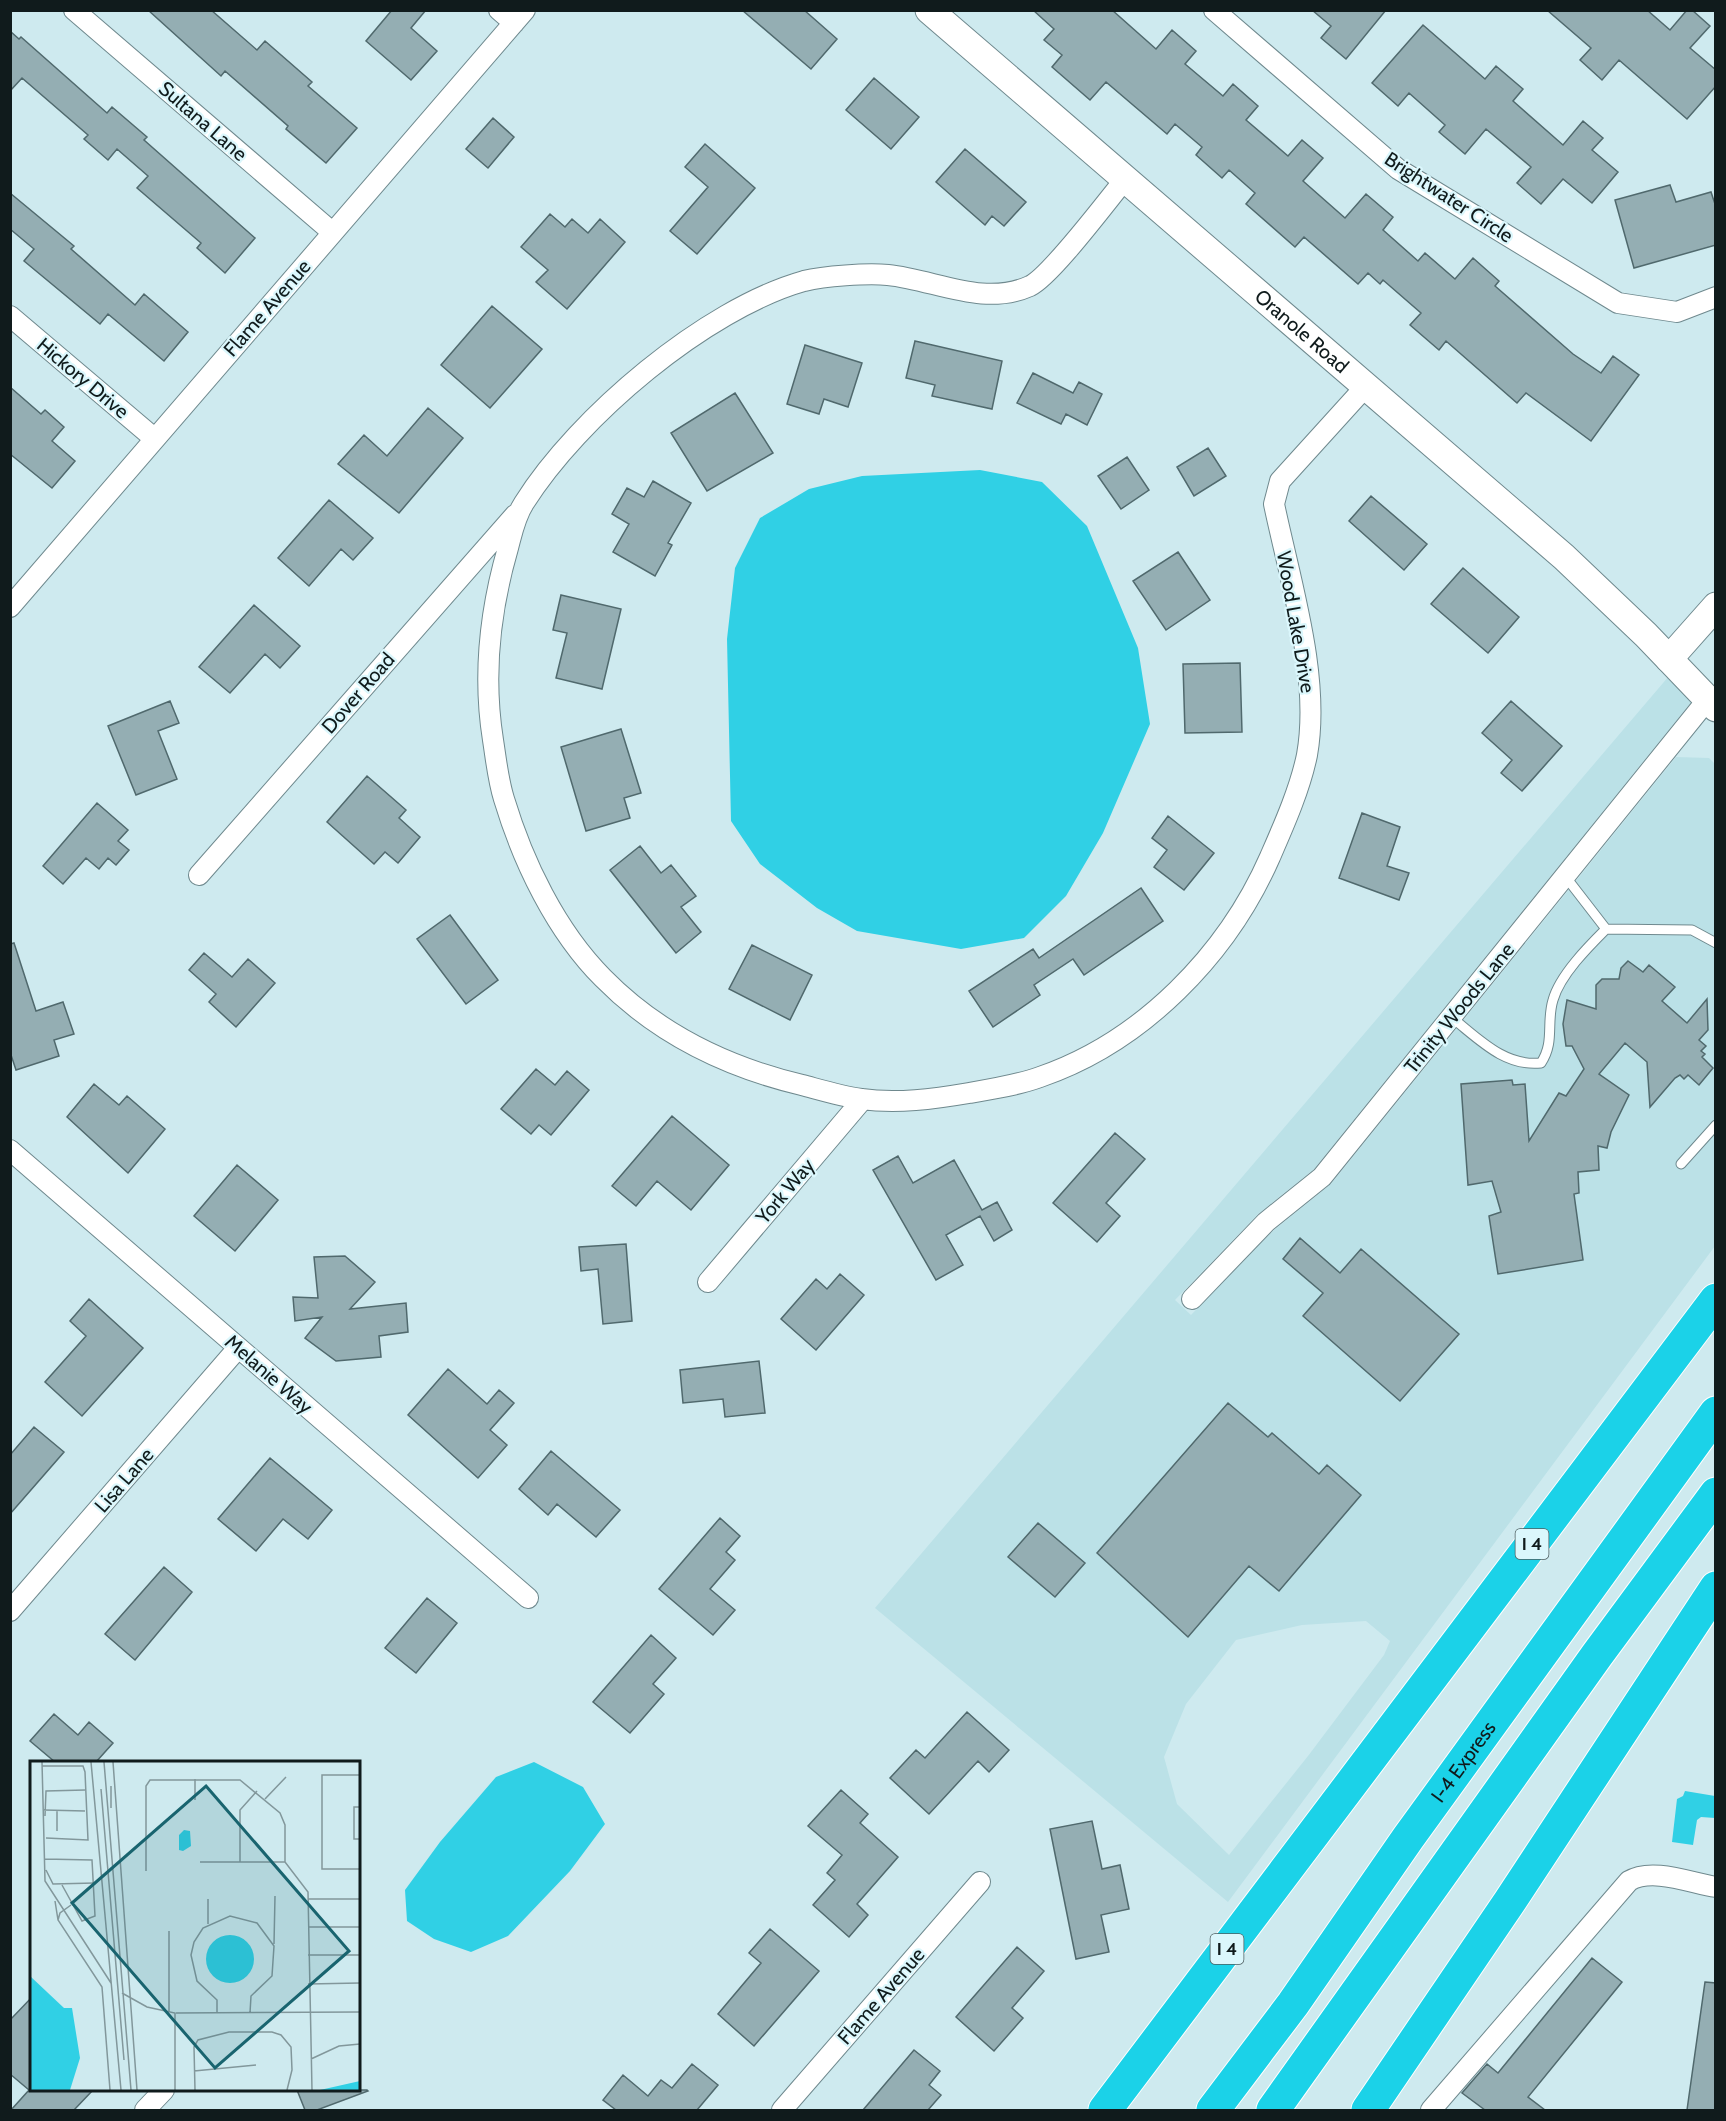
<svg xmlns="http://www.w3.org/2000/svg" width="1726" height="2121" font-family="Cabin,sans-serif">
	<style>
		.built { fill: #bbe1e7; fill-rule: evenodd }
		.water { fill: #30d0e5 }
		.building { fill: #94aeb3; stroke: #50696d; stroke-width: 1.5 }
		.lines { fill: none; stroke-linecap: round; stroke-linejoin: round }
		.lane-casing { stroke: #6f898e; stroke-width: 11 }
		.street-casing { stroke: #6f898e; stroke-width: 22 }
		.secondary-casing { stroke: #6f898e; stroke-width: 29 }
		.highway-casing { stroke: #fff; stroke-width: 35 }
		.lane { stroke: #fff; stroke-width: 9 }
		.street { stroke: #fff; stroke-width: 20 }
		.secondary { stroke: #fff; stroke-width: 27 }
		.highway { stroke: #1bd2e8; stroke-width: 33 }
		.labels { text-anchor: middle; stroke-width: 4.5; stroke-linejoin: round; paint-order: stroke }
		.shield { fill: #dbf7fc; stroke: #4d5d5f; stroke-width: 1.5 }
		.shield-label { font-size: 18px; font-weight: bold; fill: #101b1c }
		.street-label { font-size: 20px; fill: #101b1c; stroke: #dbf7fc }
		.inset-road { fill: none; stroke: #82979b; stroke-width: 1.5 }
		.view { fill: #19646f; fill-opacity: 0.15; stroke: #19646f; stroke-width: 3 }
		.inset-edge { fill: none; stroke: #101b1c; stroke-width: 3 }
	</style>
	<rect width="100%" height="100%" fill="#ceeaef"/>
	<!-- built -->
	<path class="built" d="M1669 676 1692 701 1314 1169 1258 1214 1175 1300 1191 1315 1273 1231 1331 1184 1676 757 1709 758 1715 764V1246L1228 1902 875 1608ZM1366 1621 1390 1641 1384 1655 1308 1756 1229 1855 1177 1804 1164 1757 1186 1704 1236 1640 1302 1625Z"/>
	<!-- water -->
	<path class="water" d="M980 470 1042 482 1087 526 1138 648 1150 724 1103 833 1066 896 1024 938 961 949 857 931 817 908 760 864 731 821 727 639 735 568 760 518 809 489 862 476Z
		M534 1762 583 1787 605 1824 570 1871 508 1936 471 1952 434 1939 407 1921 405 1890 440 1842 496 1777Z
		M1685 1791 1715 1796V1818L1701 1817 1697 1820 1693 1845 1672 1842 1677 1799 1683 1796Z"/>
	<!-- building -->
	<path class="building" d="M148 10H211L257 50 265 41 312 82 308 86 357 128 326 163 286 129 288 126 225 71 221 76Z
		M392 10H426L411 28 437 51 411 80 366 41Z
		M742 10H804L837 39 811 69Z
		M1033 10H1112L1156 49 1172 30 1196 51 1185 64 1223 96 1233 84 1258 106 1246 120 1288 156 1302 140 1323 158 1303 181 1345 218 1366 194 1393 217 1383 230 1418 261 1425 253 1455 279 1473 258 1499 281 1495 286 1573 354 1601 373 1613 356 1639 375 1591 441 1526 393 1517 403 1446 341 1439 350 1410 325 1421 313 1383 280 1380 284 1368 273 1358 284 1304 237 1295 247 1246 204 1255 193 1229 170 1222 178 1196 155 1202 147 1175 124 1167 134 1106 82 1090 100 1052 67 1062 55 1044 40 1054 29Z
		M1312 10H1386L1346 59 1321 38 1331 26Z
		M1547 10H1647L1670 30 1687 10H1692L1710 26 1690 48 1716 70V86L1687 119 1619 60 1602 80 1580 60 1591 48Z
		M1423 25 1485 79 1496 66 1523 89 1513 101 1563 145 1583 121 1603 138 1592 150 1618 172 1592 203 1563 179 1541 204 1517 183 1531 167 1486 129 1465 154 1439 132 1445 125 1409 93 1398 106 1372 83Z
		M10 31 19 39 21 37 107 113 112 107 147 137 144 140 255 238 225 273 197 248 201 243 137 188 148 176 117 149 108 160 84 139 88 135 22 78 10 91Z
		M874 78 919 117 891 149 846 110Z
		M493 118 514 137 488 168 466 149Z
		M705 144 755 188 697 254 670 231 708 187 685 167Z
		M965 149 1026 202 1004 226 992 216 985 225 936 182Z
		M1670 185 1676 202 1711 192 1716 207V245L1634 268 1615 200Z
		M10 193 74 246 71 249 135 305 144 294 188 332 164 361 108 314 100 324 24 261 34 249 10 229Z
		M550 214 565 227 572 219 588 233 600 219 625 242 567 309 536 282 548 270 521 247Z
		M492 306 542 349 490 408 441 365Z
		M915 341 1002 361 992 409 932 396 935 385 906 378Z
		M805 345 862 363 848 407 824 399 819 414 787 404Z
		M1033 373 1073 393 1079 382 1102 394 1087 425 1066 414 1061 424 1017 403Z
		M10 387 41 414 45 410 64 427 52 441 75 461 52 488 10 454Z
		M735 393 773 453 707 491 671 433Z
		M428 408 463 438 399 513 338 464 364 435 387 456Z
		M1208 448 1226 476 1194 496 1177 467Z
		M1127 457 1149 490 1121 509 1098 476Z
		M653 481 691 503 668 543 672 545 655 576 613 552 629 524 612 514 627 488 644 497Z
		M1371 496 1427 544 1404 570 1349 521Z
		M329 500 373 538 353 560 341 549 309 586 278 558Z
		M1178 552 1210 600 1166 630 1133 581Z
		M1463 568 1519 617 1488 653 1431 604Z
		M561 595 621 609 602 689 556 678 567 633 553 630Z
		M254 605 300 646 280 668 265 654 230 693 199 667Z
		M1240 663 1242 732 1185 733 1183 664Z
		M170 701 179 723 158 731 177 779 136 795 108 726Z
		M1511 701 1562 746 1522 791 1501 773 1512 760 1482 733Z
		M621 729 641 793 624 798 630 818 586 831 561 747Z
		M367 776 406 810 399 818 420 837 398 863 385 852 374 864 327 822Z
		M97 803 128 830 118 841 129 850 116 865 108 858 99 869 86 858 63 884 43 866Z
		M1362 813 1400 827 1387 866 1409 873 1399 900 1339 878Z
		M1168 816 1214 853 1184 890 1154 867 1167 850 1152 838Z
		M640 846 661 873 671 865 696 896 681 907 701 932 676 953 610 870Z
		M1141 888 1163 921 1084 975 1073 959 1034 985 1040 995 993 1027 969 991 1033 949 1039 958Z
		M450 915 498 980 466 1004 417 939Z
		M14 943 36 1011 63 1002 74 1034 54 1040 59 1056 16 1070 10 1052V944Z
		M752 945 812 975 790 1020 729 989Z
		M204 953 232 977 248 959 275 983 236 1027 209 1002 216 994 189 970Z
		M1628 961 1643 972 1649 965 1675 987 1662 1001 1687 1023 1707 999 1708 1030 1699 1040 1706 1046 1701 1051 1705 1054 1702 1057 1713 1068 1699 1085 1688 1075 1684 1079 1680 1075 1675 1078 1650 1107 1647 1062 1625 1043 1599 1074 1629 1095 1611 1132 1607 1148 1598 1146 1599 1170 1578 1172 1579 1193 1574 1194 1583 1260 1498 1274 1489 1216 1501 1212 1492 1181 1468 1185 1461 1084 1512 1080 1513 1085 1525 1084 1529 1141 1559 1093 1566 1096 1584 1069 1572 1046H1566L1563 1024 1567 1000 1596 1009V985L1602 979H1619L1621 968Z
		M536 1069 555 1085 567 1071 589 1090 551 1135 539 1125 531 1134 501 1109Z
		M94 1084 119 1105 127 1096 165 1129 128 1173 67 1117Z
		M672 1116 729 1165 691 1210 657 1181 636 1206 612 1186Z
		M1115 1133 1145 1159 1106 1203 1120 1216 1097 1242 1053 1203Z
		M898 1156 913 1183 954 1160 982 1210 997 1202 1012 1230 994 1241 980 1216 946 1235 963 1265 936 1280 873 1170Z
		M237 1165 278 1200 235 1251 194 1216Z
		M1300 1238 1340 1273 1361 1249 1459 1334 1400 1401 1303 1316 1323 1293 1283 1259Z
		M626 1244 632 1321 603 1324 598 1269 581 1271 579 1247Z
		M345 1256 375 1282 350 1309 406 1303 408 1332 379 1336 381 1357 336 1361 305 1338 322 1317 295 1321 293 1297 318 1298 314 1257Z
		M840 1274 864 1295 816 1350 781 1319 816 1279 827 1289Z
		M89 1299 143 1348 82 1416 45 1382 86 1336 70 1321Z
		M759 1361 765 1413 725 1417 723 1399 683 1403 680 1370Z
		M448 1369 487 1404 499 1390 514 1403 490 1430 507 1445 478 1478 408 1415Z
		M1228 1403 1268 1437 1272 1433 1319 1474 1327 1465 1361 1495 1279 1591 1249 1566 1188 1637 1097 1553Z
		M34 1427 64 1452 10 1514V1455Z
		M551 1451 620 1510 596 1537 557 1504 548 1515 519 1489Z
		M270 1458 332 1510 308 1539 283 1519 256 1551 218 1519Z
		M720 1518 740 1536 726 1552 735 1560 710 1589 735 1610 713 1635 659 1589Z
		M1038 1523 1085 1563 1055 1597 1008 1557Z
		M164 1567 192 1592 135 1660 105 1634Z
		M427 1598 457 1623 416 1673 385 1648Z
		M651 1635 676 1658 653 1684 664 1694 630 1733 593 1702Z
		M967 1712 1009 1750 989 1772 978 1761 929 1814 890 1778 916 1750 925 1758Z
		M54 1714 78 1735 89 1722 113 1743 96 1762H55L30 1741Z
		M841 1790 868 1814 860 1823 898 1857 857 1904 868 1915 849 1937 813 1905 835 1880 827 1873 842 1855 808 1826Z
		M1092 1821 1102 1869 1120 1865 1129 1909 1101 1915 1109 1952 1076 1959 1050 1829Z
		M770 1929 819 1971 754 2046 718 2014 761 1963 749 1953Z
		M1017 1947 1044 1971 1012 2008 1023 2018 994 2051 956 2017Z
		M1592 1958 1622 1982 1528 2097 1545 2110H1485L1462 2093 1487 2064 1498 2073Z
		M1705 1982 1716 1983V2110H1687Z
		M32 1997V2090H93L74 2110H11L29 2090 10 2074V2020Z
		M914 2050 940 2071 929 2085 941 2095 928 2110H863Z
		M692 2064 718 2085 697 2110H616L603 2100 623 2075 648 2096 661 2080 672 2088Z
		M297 2090H367L368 2091 317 2110H305Z"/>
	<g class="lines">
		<!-- lane casing -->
		<g class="lane-casing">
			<path id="lane" d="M1565 876 1606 929
				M1451 1017C1478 1038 1504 1067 1541 1063 1555 1042 1546 1023 1553 1000 1560 975 1588 947 1606 929L1692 930 1716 943
				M1681 1164 1716 1125"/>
		</g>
		<!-- street casing -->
		<g class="street-casing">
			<path id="street" d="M74 10 332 232
				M499 10 514 23
				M1214 10 1398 169 1618 303 1677 312 1716 297
				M1126 178C1107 201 1051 276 1030 286 983 307 936 280 888 275 867 273 824 276 804 281 705 309 578 417 524 503 515 517 512 533 508 548 490 610 483 677 493 740 496 759 498 780 504 799 523 862 556 931 603 978 658 1034 726 1067 802 1085 821 1090 841 1096 861 1099 897 1104 934 1099 969 1093 993 1089 1018 1085 1040 1077 1142 1042 1227 955 1270 857 1284 825 1300 789 1307 755 1321 677 1290 581 1274 504L1280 481 1367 385
				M10 316 155 439
				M10 607 525 10
				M199 875 515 515
				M10 1150 528 1598
				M708 1282 863 1099
				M1192 1299 1266 1222 1322 1177 1708 699
				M10 1611 238 1348
				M145 2110 164 2090
				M782 2110 980 1882
				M1431 2110 1629 1881C1652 1867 1691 1883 1716 1887"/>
		</g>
		<!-- secondary casing -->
		<g class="secondary-casing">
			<g id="secondary">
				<path id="s1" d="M929 10 1564 557 1646 635 1716 708"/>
				<path d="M1669 659 1716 606"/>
			</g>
		</g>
		<!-- highway casing -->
		<g class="highway-casing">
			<g id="highway">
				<path d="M1105 2110 1716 1300"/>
				<path id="s2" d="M1213 2110 1293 2004 1408 1838 1716 1413"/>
				<path d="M1273 2110 1597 1655 1716 1494"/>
				<path d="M1368 2110 1510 1901 1716 1588"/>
			</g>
		</g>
		<!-- lane -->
		<use href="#lane" class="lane"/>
		<!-- street -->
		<use href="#street" class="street"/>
		<!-- secondary -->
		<use href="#secondary" class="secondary"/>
		<!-- highway -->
		<use href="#highway" class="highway"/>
	</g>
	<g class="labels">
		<!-- shield labels -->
		<g class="shield">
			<rect x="1515.5" y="1529" width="33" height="30" rx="4.5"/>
			<rect x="1210.5" y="1934" width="33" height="30" rx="4.5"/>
		</g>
		<g class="shield-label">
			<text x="1532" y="1550">I 4</text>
			<text x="1227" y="1955">I 4</text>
		</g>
		<!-- street labels -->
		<g class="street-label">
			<text transform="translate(203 121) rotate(41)" y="7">Sultana Lane</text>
			<text transform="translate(1449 197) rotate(33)" y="7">Brightwater Circle</text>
			<text transform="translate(267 308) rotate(-49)" y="7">Flame Avenue</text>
			<text dy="7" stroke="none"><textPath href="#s1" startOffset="492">Oranole Road</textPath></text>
			<text transform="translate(83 378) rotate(40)" y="7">Hickory Drive</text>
			<text transform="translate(1296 622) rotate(80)" y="7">Wood Lake Drive</text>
			<text transform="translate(358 693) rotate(-49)" y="7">Dover Road</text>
			<text transform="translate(1459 1008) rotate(-51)" y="7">Trinity Woods Lane</text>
			<text transform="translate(785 1191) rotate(-50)" y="7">York Way</text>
			<text transform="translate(269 1374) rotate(41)" y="7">Melanie Way</text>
			<text transform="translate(124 1480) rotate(-49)" y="7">Lisa Lane</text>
			<text dy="7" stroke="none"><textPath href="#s2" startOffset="429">I-4 Express</textPath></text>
			<text transform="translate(881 1996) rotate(-49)" y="7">Flame Avenue</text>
		</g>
	</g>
	<!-- overview -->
	<g transform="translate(30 1761)">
		<rect width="330" height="330" fill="#ceeaef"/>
		<path d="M154 69 160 70 161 85 153 90 149 89V74ZM176 198a24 24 0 1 1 48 0a24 24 0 1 1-48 0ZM0 215 34 247H42L50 297 40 329H0ZM330 320V329H290Z" fill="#30d0e5"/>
		<path class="inset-road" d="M12 1 15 120 81 222M61 1 91 329M74 1 101 329M83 1 107 329M12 5H53L55 11 58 79 16 77M330 14H292V108H330M71 28 94 299M235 38 256 16M165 39V18M330 46H324V78H330M81 47V25M14 49 55 50M27 49V70M15 55 16 30 55 29M14 98 62 99 65 155 52 160 32 124M170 101H255M210 101V49L227 30M16 109 23 123 65 122M116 110V25L120 19H210L250 52 255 64V101L278 131 282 329M178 138V163M278 138H330M25 140 28 159M41 144 30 152 28 159 72 226 80 329M278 166H330M139 170V251M244 183 245 135M278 194H330M278 223 330 222M92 232 117 246 145 252V329M146 252 330 251M187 252V239L167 220 161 194 164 181 173 167 200 155 227 162 244 185 242 215 221 235 220 252M281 298 309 285 330 283M164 310 226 304M165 329 164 286 168 279 199 271H242L251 274 261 286 262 309 257 329"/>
		<path class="view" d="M176 25 319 190 185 307 42 142Z"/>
		<rect width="330" height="330" class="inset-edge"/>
	</g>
	<!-- border -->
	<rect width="1726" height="2121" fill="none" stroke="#101b1c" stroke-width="24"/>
</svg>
